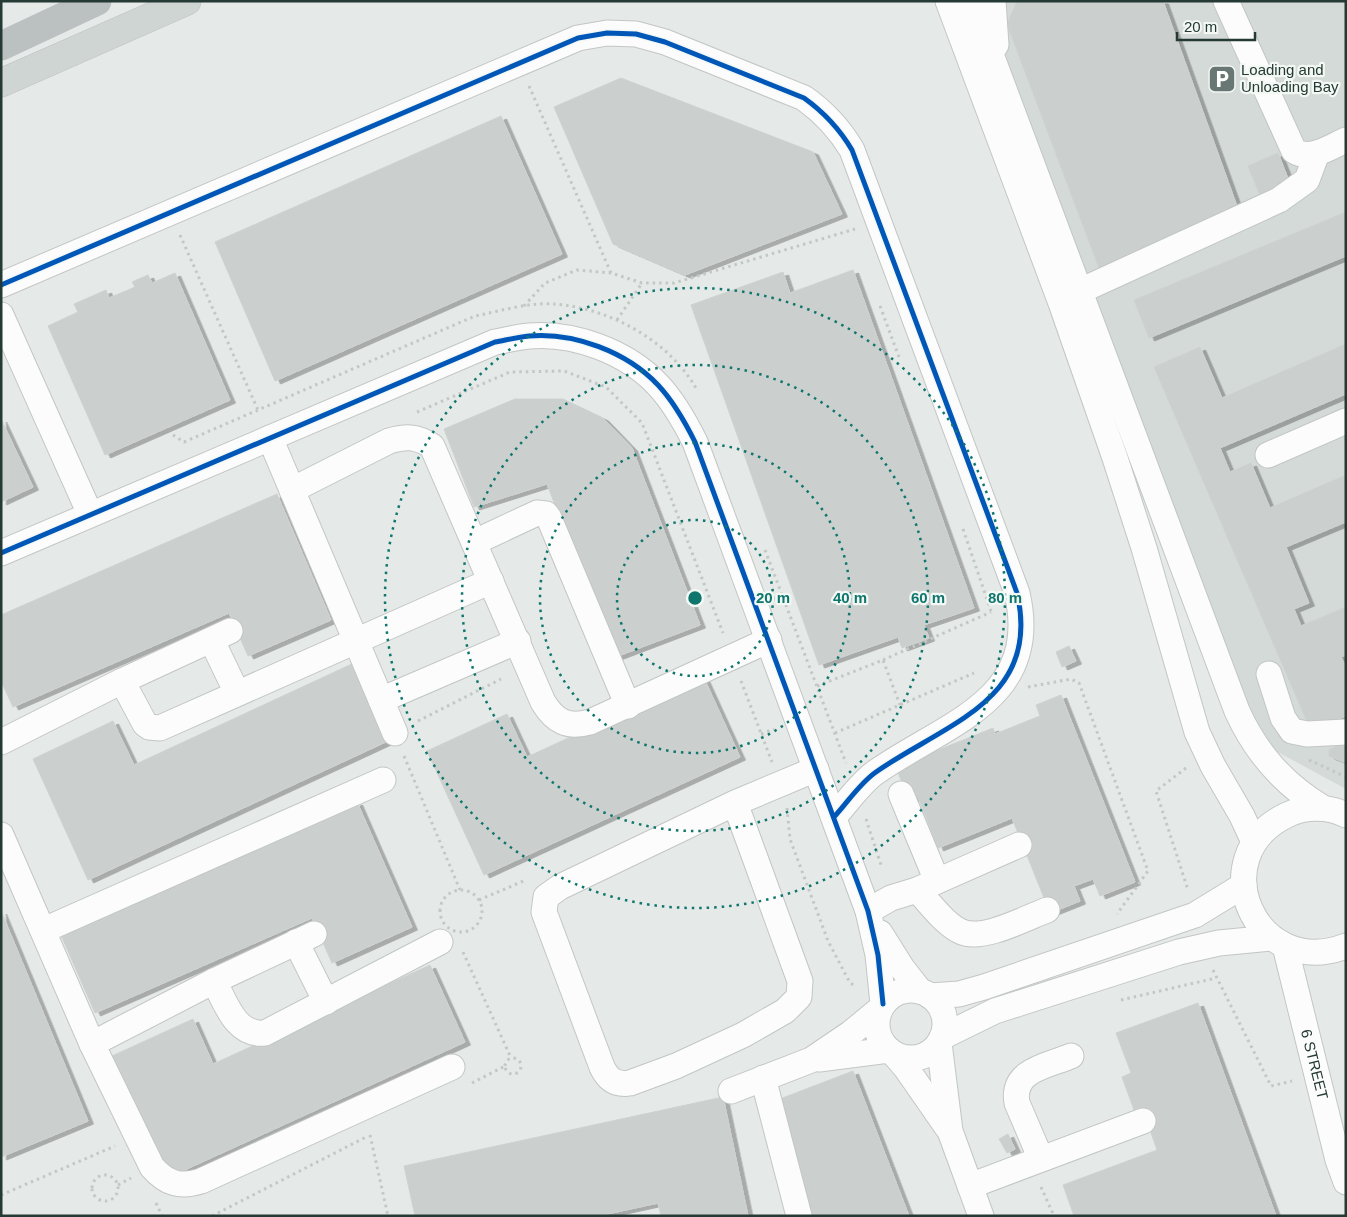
<svg xmlns="http://www.w3.org/2000/svg" width="1347" height="1217" font-family="Helvetica,sans-serif">
	<style>
		.built { fill: #d3dad7 }
		.building { fill: #cbd0ce; stroke: #ced2d0; filter: url(#shadow) }
		.lines { fill: none; stroke-linecap: round; stroke-linejoin: round }
		.minor-casing { stroke: #c2c6c4; stroke-width: 27 }
		.major-casing { stroke: #bdc4c2; stroke-width: 29 }
		.highway-casing { stroke: #bdc4c2; stroke-width: 29 }
		.path { stroke: #c2c9c5; stroke-width: 3; stroke-dasharray: 2.5 4; stroke-linecap: butt }
		.minor { stroke: #fbfcfb; stroke-width: 25 }
		.major { stroke: #ced5d3; stroke-width: 28 }
		.highway { stroke: #bbc1c0; stroke-width: 28 }
		.cycleway-casing { stroke: #f3f8f5; stroke-width: 8 }
		.cycleway { stroke: #0057b8; stroke-width: 5 }
		.ring { fill: none; stroke: #0f766e; stroke-width: 2.5; stroke-dasharray: 2.5 5 }
		.labels { text-anchor: middle; stroke-width: 4.5; stroke-linejoin: round; paint-order: stroke }
		.poi-label { font-size: 15px; fill: #253a34; stroke: #f3f8f5; text-anchor: start }
		.street-label { font-size: 15px; fill: #253a34; stroke: #f3f8f5 }
		.centre { fill: #0f766e; stroke: #f3f8f5; stroke-width: 2.5 }
		.ring-label { font-size: 15px; text-anchor: middle; font-weight: bold; fill: #0f766e; stroke: #f3f8f5; stroke-width: 4.5; stroke-linejoin: round; paint-order: stroke }
	</style>
	<defs>
		<filter id="shadow"><feDropShadow dx="5.5" dy="3" stdDeviation="0" flood-color="#0004"/></filter>
	</defs>
	<rect width="100%" height="100%" fill="#e5e9e7"/>
	<!-- built -->
	<path class="built" d="M978 1H1346V789L1250 737Z"/>
	<!-- building -->
	<path class="building" d="M1017 1H1163L1238 209 1099 268 1007 24Z
		M621 78 813 152 842 214 685 275 613 244 554 107Z
		M501 116 562 254 275 381 215 242Z
		M1278 153 1291 186 1261 198 1248 166Z
		M1346 212V256L1149 338 1134 300Z
		M853 270 974 608 924 625 929 638 902 648 898 637 819 665 691 305 783 272 790 293Z
		M175 273 230 400 105 455 48 326 78 312 74 304 106 290 109 298 135 287 132 282 148 275 152 283Z
		M1346 344V394L1220 448 1230 472 1251 463 1270 508 1346 475V522L1286 547 1309 603 1294 609 1301 626 1346 607V655L1341 657 1346 667V716L1311 731 1154 367 1200 347 1222 398Z
		M515 399H563L603 418 632 448 700 625 613 658 547 484 474 507 444 429Z
		M1 419 33 487 1 502Z
		M277 494 331 620 248 656 229 613 13 707 1 681V615Z
		M1069 646 1076 661 1062 667 1056 652Z
		M354 663 390 740 88 880 33 759 113 721 134 765Z
		M703 676 740 757 484 875 427 751 507 714 527 757Z
		M1061 695 1135 882 1100 896 1093 879 1074 886 1080 901 1050 913 1012 818 938 848 918 797 909 801 896 767 993 728 995 734 1040 716 1036 705Z
		M1346 741V763L1329 756V750Z
		M357 802 412 927 332 963 312 918 95 1013 60 933Z
		M1 911 88 1121 1 1157Z
		M430 965 465 1042 167 1178 112 1056 193 1019 213 1064Z
		M1198 1003 1276 1216H1074L1063 1185 1157 1150 1142 1107 1134 1110 1122 1077 1131 1073 1116 1033Z
		M853 1071 909 1216H805L797 1195 806 1191 772 1102Z
		M723 1097 748 1216H661L658 1203 598 1216H415L404 1166Z
		M1008 1134 1015 1149 1007 1153 999 1139Z"/>
	<g class="lines">
		<!-- minor casing -->
		<g class="minor-casing">
			<g id="minor">
				<path d="M948 1 1061 303 1115 458 1144 548 1197 732 1213 766 1242 816 1254 842"/>
				<path d="M971 1 1237 711C1256 753 1283 784 1323 808"/>
				<path d="M993 1 996 45"/>
				<path d="M1226 1 1294 151C1311 161 1330 147 1346 140"/>
				<path d="M1 285 578 38 607 33 636 34 665 42 804 98C825 113 839 128 852 150L1017 593C1042 700 946 723 876 772 860 783 847 803 834 817"/>
				<path d="M1080 291 1279 200 1307 180 1317 153"/>
				<path d="M1 315 90 514"/>
				<path d="M270 438 395 733"/>
				<path d="M1268 455 1346 421"/>
				<path d="M292 490 389 441C406 436 416 436 432 446L543 702C555 722 568 728 590 722L769 640"/>
				<path d="M475 542 537 513 546 514 549 518 628 706"/>
				<path d="M1 553 495 342C506 340 518 337 529 336 574 332 627 352 658 385 674 402 685 422 695 442L868 911 878 955 883 1004"/>
				<path d="M212 641 237 693"/>
				<path d="M1269 674 1283 718 1292 731 1307 734 1346 732"/>
				<path d="M122 681 145 724 149 727 160 728 491 581"/>
				<path d="M381 700 518 641"/>
				<path d="M1 742 122 681 230 631"/>
				<path d="M901 794 937 881"/>
				<path d="M735 803 800 981 799 997 785 1011 743 1035 676 1066 630 1083C616 1085 608 1080 602 1067L544 912 546 897 560 887 735 803 816 769"/>
				<path d="M1346 815C1328 806 1305 806 1287 815 1201 856 1255 981 1346 946"/>
				<path d="M1 835 92 1044 152 1167C166 1183 180 1188 201 1181L452 1067"/>
				<path d="M917 890C930 903 945 925 962 932 983 941 1026 918 1047 910"/>
				<path d="M868 911 891 898 917 890 1019 845"/>
				<path d="M44 930 383 780"/>
				<path d="M880 933 902 968 920 991"/>
				<path d="M296 942 326 1002"/>
				<path id="s1" d="M1285 946 1338 1160 1346 1182"/>
				<path d="M214 981C226 1003 235 1036 265 1033L440 942"/>
				<circle cx="911" cy="1024" r="34"/>
				<path d="M930 996 959 994 984 987 1195 915 1244 885"/>
				<path d="M942 1037 995 1011 1179 952 1219 943 1271 938"/>
				<path d="M939 1043 950 1131 981 1216"/>
				<path d="M92 1044 214 981 314 934"/>
				<path d="M894 1054 906 1068 947 1127"/>
				<path d="M819 1059 889 1050"/>
				<path d="M763 1078 799 1216"/>
				<path d="M731 1091 811 1060 851 1033 879 1010"/>
				<path d="M1041 1159 1017 1103C1011 1070 1047 1066 1071 1056"/>
				<path d="M970 1186 1143 1121"/>
			</g>
		</g>
		<!-- major casing -->
		<g class="major-casing">
			<path id="major" d="M1 83 187 1"/>
		</g>
		<!-- highway casing -->
		<g class="highway-casing">
			<path id="highway" d="M1 46 97 1"/>
		</g>
		<!-- path -->
		<path class="path" d="M529 86 611 273
			M180 235 258 410
			M524 306 545 283 577 270 611 273 642 283H674L855 229
			M880 306 899 357
			M617 320 642 283
			M417 412 510 372 564 371 606 387 642 423 723 633
			M173 435 184 442 475 316C501 311 528 302 554 304 610 308 670 341 697 390
			M963 529 991 611
			M765 550 846 763
			M883 660 991 612
			M741 681 772 762
			M817 686 883 660 900 705
			M1028 687 1071 679 1079 683 1148 871 1117 914
			M418 721 501 679
			M835 733 974 673
			M761 734 774 729
			M404 756 460 890
			M1309 760 1346 777
			M1186 768 1156 791 1188 890
			M787 808 790 839 828 941 850 983 856 986
			M866 819 881 865
			M440 911a21 21 0 1 1 42 0a21 21 0 1 1-42 0Z
			M479 900 526 880
			M463 952 511 1058
			M1213 970 1271 1086 1292 1081
			M1121 1000 1216 978
			M505 1066a8 8 0 1 1 16 0a8 8 0 1 1-16 0Z
			M472 1083 505 1066
			M370 1135 388 1216
			M92 1188a13 13 0 1 1 26 0a13 13 0 1 1-26 0Z
			M118 1185 131 1178
			M1041 1187 1054 1216
			M1 1195 115 1146
			M156 1203 162 1216
			M212 1216 366 1137"/>
		<!-- minor -->
		<use href="#minor" class="minor"/>
		<!-- major -->
		<use href="#major" class="major"/>
		<!-- highway -->
		<use href="#highway" class="highway"/>
		<!-- cycleway casing -->
		<g class="cycleway-casing">
			<path id="cycleway" d="M1 285 578 38 607 33 636 34 665 42 804 98C825 113 839 128 852 150L1017 593C1042 700 946 723 876 772 860 783 847 803 834 817
				M1 553 495 342C506 340 518 337 529 336 574 332 627 352 658 385 674 402 685 422 695 442L868 911 878 955 883 1004"/>
		</g>
		<!-- cycleway -->
		<use href="#cycleway" class="cycleway"/>
	</g>
	<!-- distance rings -->
	<g class="ring">
		<circle cx="695" cy="598" r="78"/>
		<circle cx="695" cy="598" r="155"/>
		<circle cx="695" cy="598" r="233"/>
		<circle cx="695" cy="598" r="310"/>
	</g>
	<!-- icons -->
	<defs>
		<g id="parking-square" transform="scale(1.4375)"><rect x="-9" y="-9" width="18" height="18" rx="4" fill="#687773" stroke="#f3f8f5"/><path d="M-3.5-5.5H1a3.5 3.5 0 0 1 0 7H-1V5.5H-3.5ZM-1-3.4V-.6H.8a1.4 1.4 0 0 0 0-2.8Z" fill="#fff"/></g>
	</defs>
	<g fill-rule="evenodd">
		<use href="#parking-square" x="1222" y="79"/>
	</g>
	<g class="labels">
		<!-- poi labels -->
		<g class="poi-label">
			<text x="1241" y="75">Loading and<tspan x="1241" dy="17">Unloading Bay</tspan></text>
		</g>
		<!-- street labels -->
		<g class="street-label">
			<text dy="5" stroke="none"><textPath href="#s1" startOffset="122">6 STREET</textPath></text>
		</g>
	</g>
	<circle cx="695" cy="598" r="8" class="centre"/>
	<g class="ring-label">
		<text x="773" y="603">20 m</text>
		<text x="850" y="603">40 m</text>
		<text x="928" y="603">60 m</text>
		<text x="1005" y="603">80 m</text>
	</g>
	<!-- border -->
	<rect width="1347" height="1217" fill="none" stroke="#253a34" stroke-width="5"/>
	<!-- scale -->
	<path d="M1177 32v8h78v-8" fill="none" stroke="#253a34" stroke-width="2.5"/>
	<text x="1184" y="32" font-size="15" fill="#253a34" stroke="#f3f8f5" stroke-width="4" paint-order="stroke">20 m</text>
</svg>
